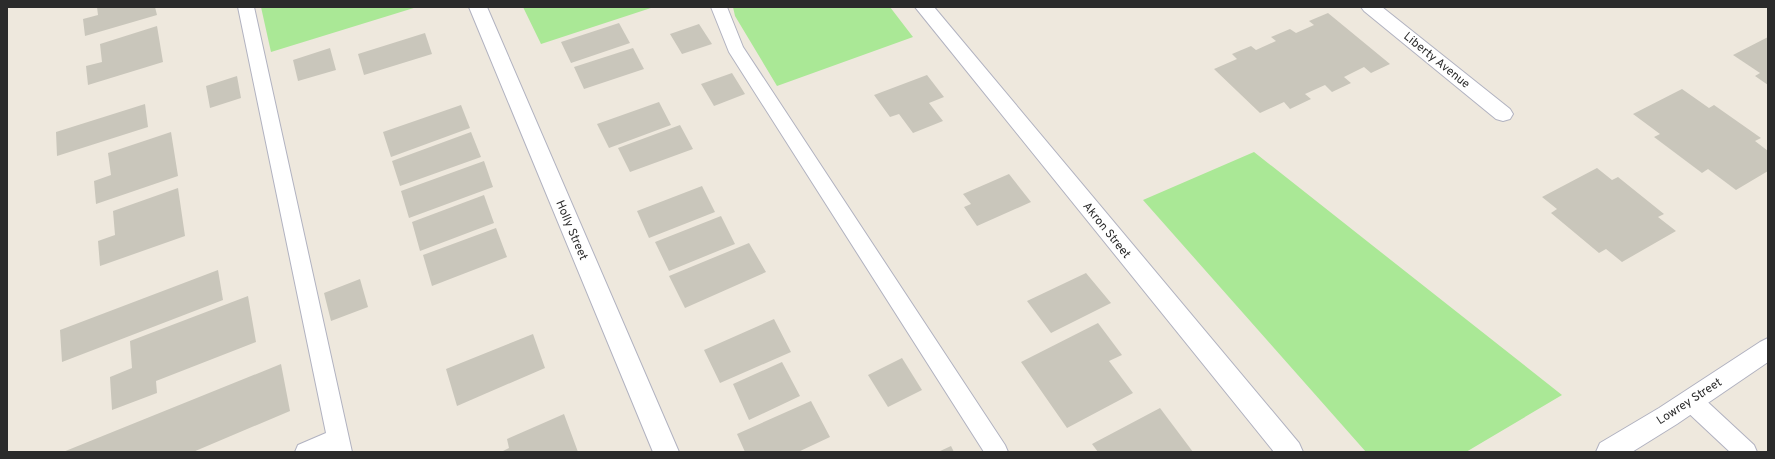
<svg xmlns="http://www.w3.org/2000/svg" width="1775" height="459" font-family="Overpass,sans-serif">
	<style>
		.green { fill: #aae896 }
		.building { fill: #c9c6bb }
		.lines { fill: none; stroke-linecap: round; stroke-linejoin: round }
		.lane-casing { stroke: #b1b2c0; stroke-width: 2 }
		.street-casing { stroke: #b1b2c0; stroke-width: 2 }
		.lane { fill: #fff; fill-rule: evenodd }
		.street { fill: #fff; fill-rule: evenodd }
		.labels { text-anchor: middle; stroke-width: 3.5; stroke-linejoin: round; paint-order: stroke }
		.street-label { font-size: 12px; fill: #2b2b2b; stroke: #fff }
	</style>
	<rect width="100%" height="100%" fill="#eee8dd"/>
	<!-- green -->
	<path class="green" d="M261 7H417L271 52Z
		M523 7H654L541 44Z
		M733 7H890L913 37 777 86 735 16Z
		M1254 152 1562 395 1466 452H1366L1143 200Z"/>
	<!-- building -->
	<path class="building" d="M97 7H155L157 15 85 36 83 19 98 15Z
		M1328 13 1390 64 1371 73 1364 67 1344 77 1351 83 1332 92 1325 85 1305 94 1311 99 1290 109 1284 102 1260 113 1214 69 1237 59 1232 54 1251 46 1256 50 1276 41 1271 37 1290 29 1296 33 1314 25 1309 21Z
		M619 23 630 43 571 63 561 42Z
		M699 24 712 44 682 54 670 34Z
		M157 26 163 62 88 85 86 66 102 62 100 44Z
		M425 33 432 54 364 75 358 54Z
		M1768 37V85L1755 76 1760 73 1733 55Z
		M330 48 336 70 298 81 293 60Z
		M633 48 644 69 584 89 574 67Z
		M732 73 745 94 714 106 701 84Z
		M927 75 944 97 929 103 943 121 913 133 899 114 890 117 874 95Z
		M237 76 241 98 210 108 206 86Z
		M1682 89 1709 108 1714 105 1761 138 1755 141 1768 151V171L1736 190 1708 169 1702 173 1654 137 1660 134 1633 114Z
		M659 102 671 125 609 148 597 124Z
		M145 104 148 127 57 156 56 132Z
		M461 105 470 128 391 157 383 132Z
		M680 125 693 149 630 172 618 148Z
		M171 132 178 176 96 204 94 181 111 175 108 153Z
		M471 132 481 157 400 186 392 161Z
		M484 161 493 187 409 218 401 191Z
		M1597 168 1612 180 1618 177 1664 214 1658 217 1676 231 1622 262 1606 249 1599 253 1551 213 1557 209 1542 197Z
		M1009 174 1031 202 977 226 964 207 971 204 963 194Z
		M702 186 715 212 649 238 637 211Z
		M178 188 185 236 100 266 98 241 115 235 113 211Z
		M484 195 494 223 420 251 412 222Z
		M721 216 735 244 669 271 655 242Z
		M496 228 507 257 432 286 423 255Z
		M749 243 766 272 685 308 669 276Z
		M218 270 223 300 62 362 60 330Z
		M1086 273 1111 303 1051 333 1027 301Z
		M360 279 368 307 331 321 324 293Z
		M248 296 256 342 156 381 157 393 112 410 110 377 132 368 130 341Z
		M774 319 791 352 720 383 704 350Z
		M1098 323 1122 355 1109 361 1133 393 1067 428 1021 362Z
		M533 334 545 368 457 406 446 369Z
		M902 358 922 390 888 407 868 375Z
		M782 362 800 396 749 420 733 384Z
		M281 364 290 411 193 452H63Z
		M811 401 830 437 798 452H745L737 434Z
		M1160 408 1193 452H1098L1092 444Z
		M564 414 578 452H501L509 448 507 439Z
		M951 446 954 452H938Z"/>
	<g class="lines">
		<!-- lane casing -->
		<g class="lane-casing">
			<path id="lane" d="M238 7H254L352 452H295L298 445 326 433Z
				M711 7H727L743 47 1005 445 1008 452H984L729 52Z
				M1691 391 1699 394 1754 445 1757 452H1730L1683 408 1680 401 1683 394Z"/>
		</g>
		<!-- street casing -->
		<g class="street-casing">
			<path id="street" d="M469 7H487L679 452H653Z
				M915 7H934L1299 443 1303 452H1274Z
				M1361 7H1382L1510 109 1513 114 1510 119 1503 121 1496 119 1364 11Z
				M1768 338V362L1677 424 1632 452H1596L1600 443 1659 408 1760 342Z"/>
		</g>
		<!-- lane -->
		<use href="#lane" class="lane"/>
		<!-- street -->
		<use href="#street" class="street"/>
	</g>
	<g class="labels">
		<!-- street labels -->
		<g class="street-label">
			<text transform="translate(1437 60) rotate(39)" y="4">Liberty Avenue</text>
			<text transform="translate(572 230) rotate(67)" y="4">Holly Street</text>
			<text transform="translate(1107 230) rotate(51)" y="4">Akron Street</text>
			<text transform="translate(1689 401) rotate(-33)" y="4">Lowrey Street</text>
		</g>
	</g>
	<!-- border -->
	<rect width="1775" height="459" fill="none" stroke="#2b2b2b" stroke-width="16"/>
</svg>
